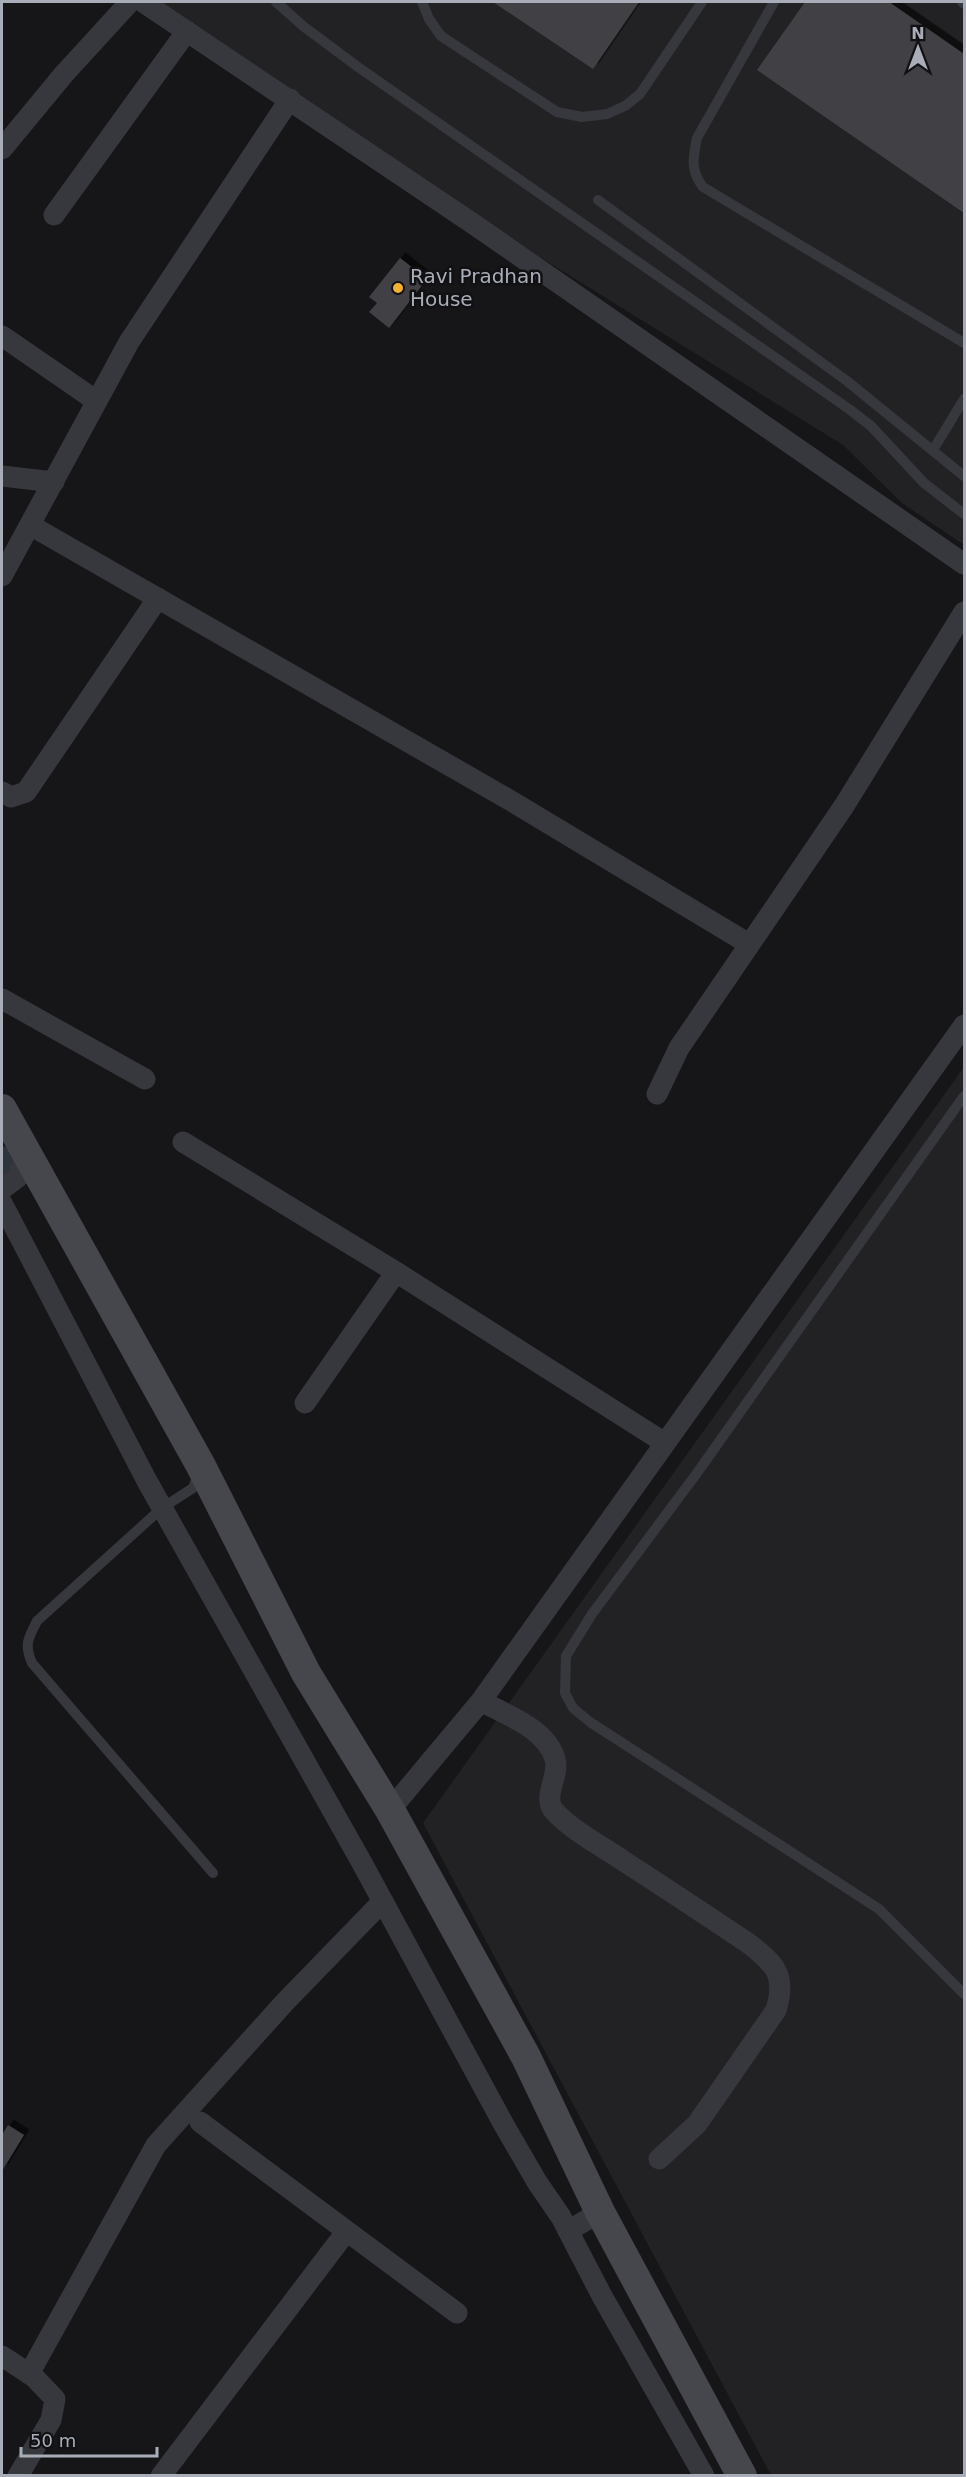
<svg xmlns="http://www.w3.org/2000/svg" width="966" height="2477" font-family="'DejaVu Sans',sans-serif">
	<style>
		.built { fill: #222225 }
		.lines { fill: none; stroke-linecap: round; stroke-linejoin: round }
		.canal { stroke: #2c353c; stroke-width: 20 }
		.building { fill: #404145; filter: url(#shadow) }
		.lane { stroke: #37383d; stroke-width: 10 }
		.street { stroke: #37383d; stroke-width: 21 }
		.secondary { stroke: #45474d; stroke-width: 30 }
		.poi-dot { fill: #f2b134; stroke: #111113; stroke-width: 2 }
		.labels { text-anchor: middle; stroke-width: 5; stroke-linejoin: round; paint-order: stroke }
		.poi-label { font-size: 20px; fill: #a8adb8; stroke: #111113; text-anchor: start }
	</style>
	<defs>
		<filter id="shadow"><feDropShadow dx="5.5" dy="-5.5" stdDeviation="0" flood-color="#0009"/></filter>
	</defs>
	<rect width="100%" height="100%" fill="#161618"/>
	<!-- built -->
	<path class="built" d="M144 2H964V545L902 503 843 445 206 50Z
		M964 1067V2475H771L423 1823Z"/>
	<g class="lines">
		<!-- canal -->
		<path class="canal" d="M2 1156 7 1167"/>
	</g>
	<!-- building -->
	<path class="building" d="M493 2H639L593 69Z
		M805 2H889L964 54V213L757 70Z
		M400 258 427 279 389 328 369 312 377 303 369 297Z
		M8 2125 24 2135 2 2171V2135Z"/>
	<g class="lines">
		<!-- lane -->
		<path class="lane" d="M276 2 303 26 358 67 849 409 871 426 924 483 964 514
			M422 2 429 19 441 36 557 112 582 117 607 114 625 106 640 94 702 2
			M774 2 697 138C693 158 690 170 703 187L964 343
			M962 2 964 4
			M598 200 847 381 964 476
			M933 450 964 399
			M964 1096 697 1473 592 1614 566 1656 565 1693 573 1708 590 1722 879 1909 964 1994
			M199 1472 193 1488 162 1508 37 1621C28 1638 24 1645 32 1663L213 1873"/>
		<!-- street -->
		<path class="street" d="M143 2 472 223 964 564
			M2 149 64 74 130 2
			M54 215 187 31
			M2 336 95 400
			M2 476 54 482
			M30 525 513 802 749 944
			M2 576 129 342 290 99
			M2 792 11 797 26 792 158 598
			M2 999 145 1079
			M657 1094 679 1048 844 806 964 612
			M183 1142 396 1272 665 1443
			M2 1189 18 1177 26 1154
			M2 1203 147 1481 362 1863 504 2125 537 2182 561 2217 602 2296 704 2476
			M305 1403 396 1272
			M481 1701C506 1715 546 1728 555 1759 560 1776 541 1798 555 1812 573 1831 600 1845 622 1860 664 1887 706 1915 748 1943 775 1964 787 1975 776 2010L697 2124 659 2159
			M390 1810 481 1701 964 1025
			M200 2122 457 2313
			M568 2231 600 2212
			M2 2356 34 2377 55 2399 51 2420 18 2476
			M29 2374 156 2145 285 2002 383 1901
			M161 2476 346 2232"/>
		<!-- secondary -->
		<path class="secondary" d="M2 1109 201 1466 306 1673 390 1810 526 2057 600 2212 742 2476"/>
	</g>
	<!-- markers -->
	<circle class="poi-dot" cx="398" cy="288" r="6"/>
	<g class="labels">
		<!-- poi labels -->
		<g class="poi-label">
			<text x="410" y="283">Ravi Pradhan<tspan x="410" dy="23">House</tspan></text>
		</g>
	</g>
	<!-- border -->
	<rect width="966" height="2477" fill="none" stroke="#a8adb8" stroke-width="6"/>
	<!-- north arrow -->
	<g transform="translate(918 48)" stroke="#111113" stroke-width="4.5" paint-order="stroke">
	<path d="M0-4.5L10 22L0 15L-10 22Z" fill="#a8adb8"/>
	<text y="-9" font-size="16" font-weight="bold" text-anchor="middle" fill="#a8adb8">N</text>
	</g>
	<!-- scale -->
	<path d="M21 2447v9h136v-9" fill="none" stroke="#a8adb8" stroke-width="3"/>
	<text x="30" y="2447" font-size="18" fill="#a8adb8" stroke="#111113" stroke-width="4.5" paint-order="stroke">50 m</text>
</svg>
